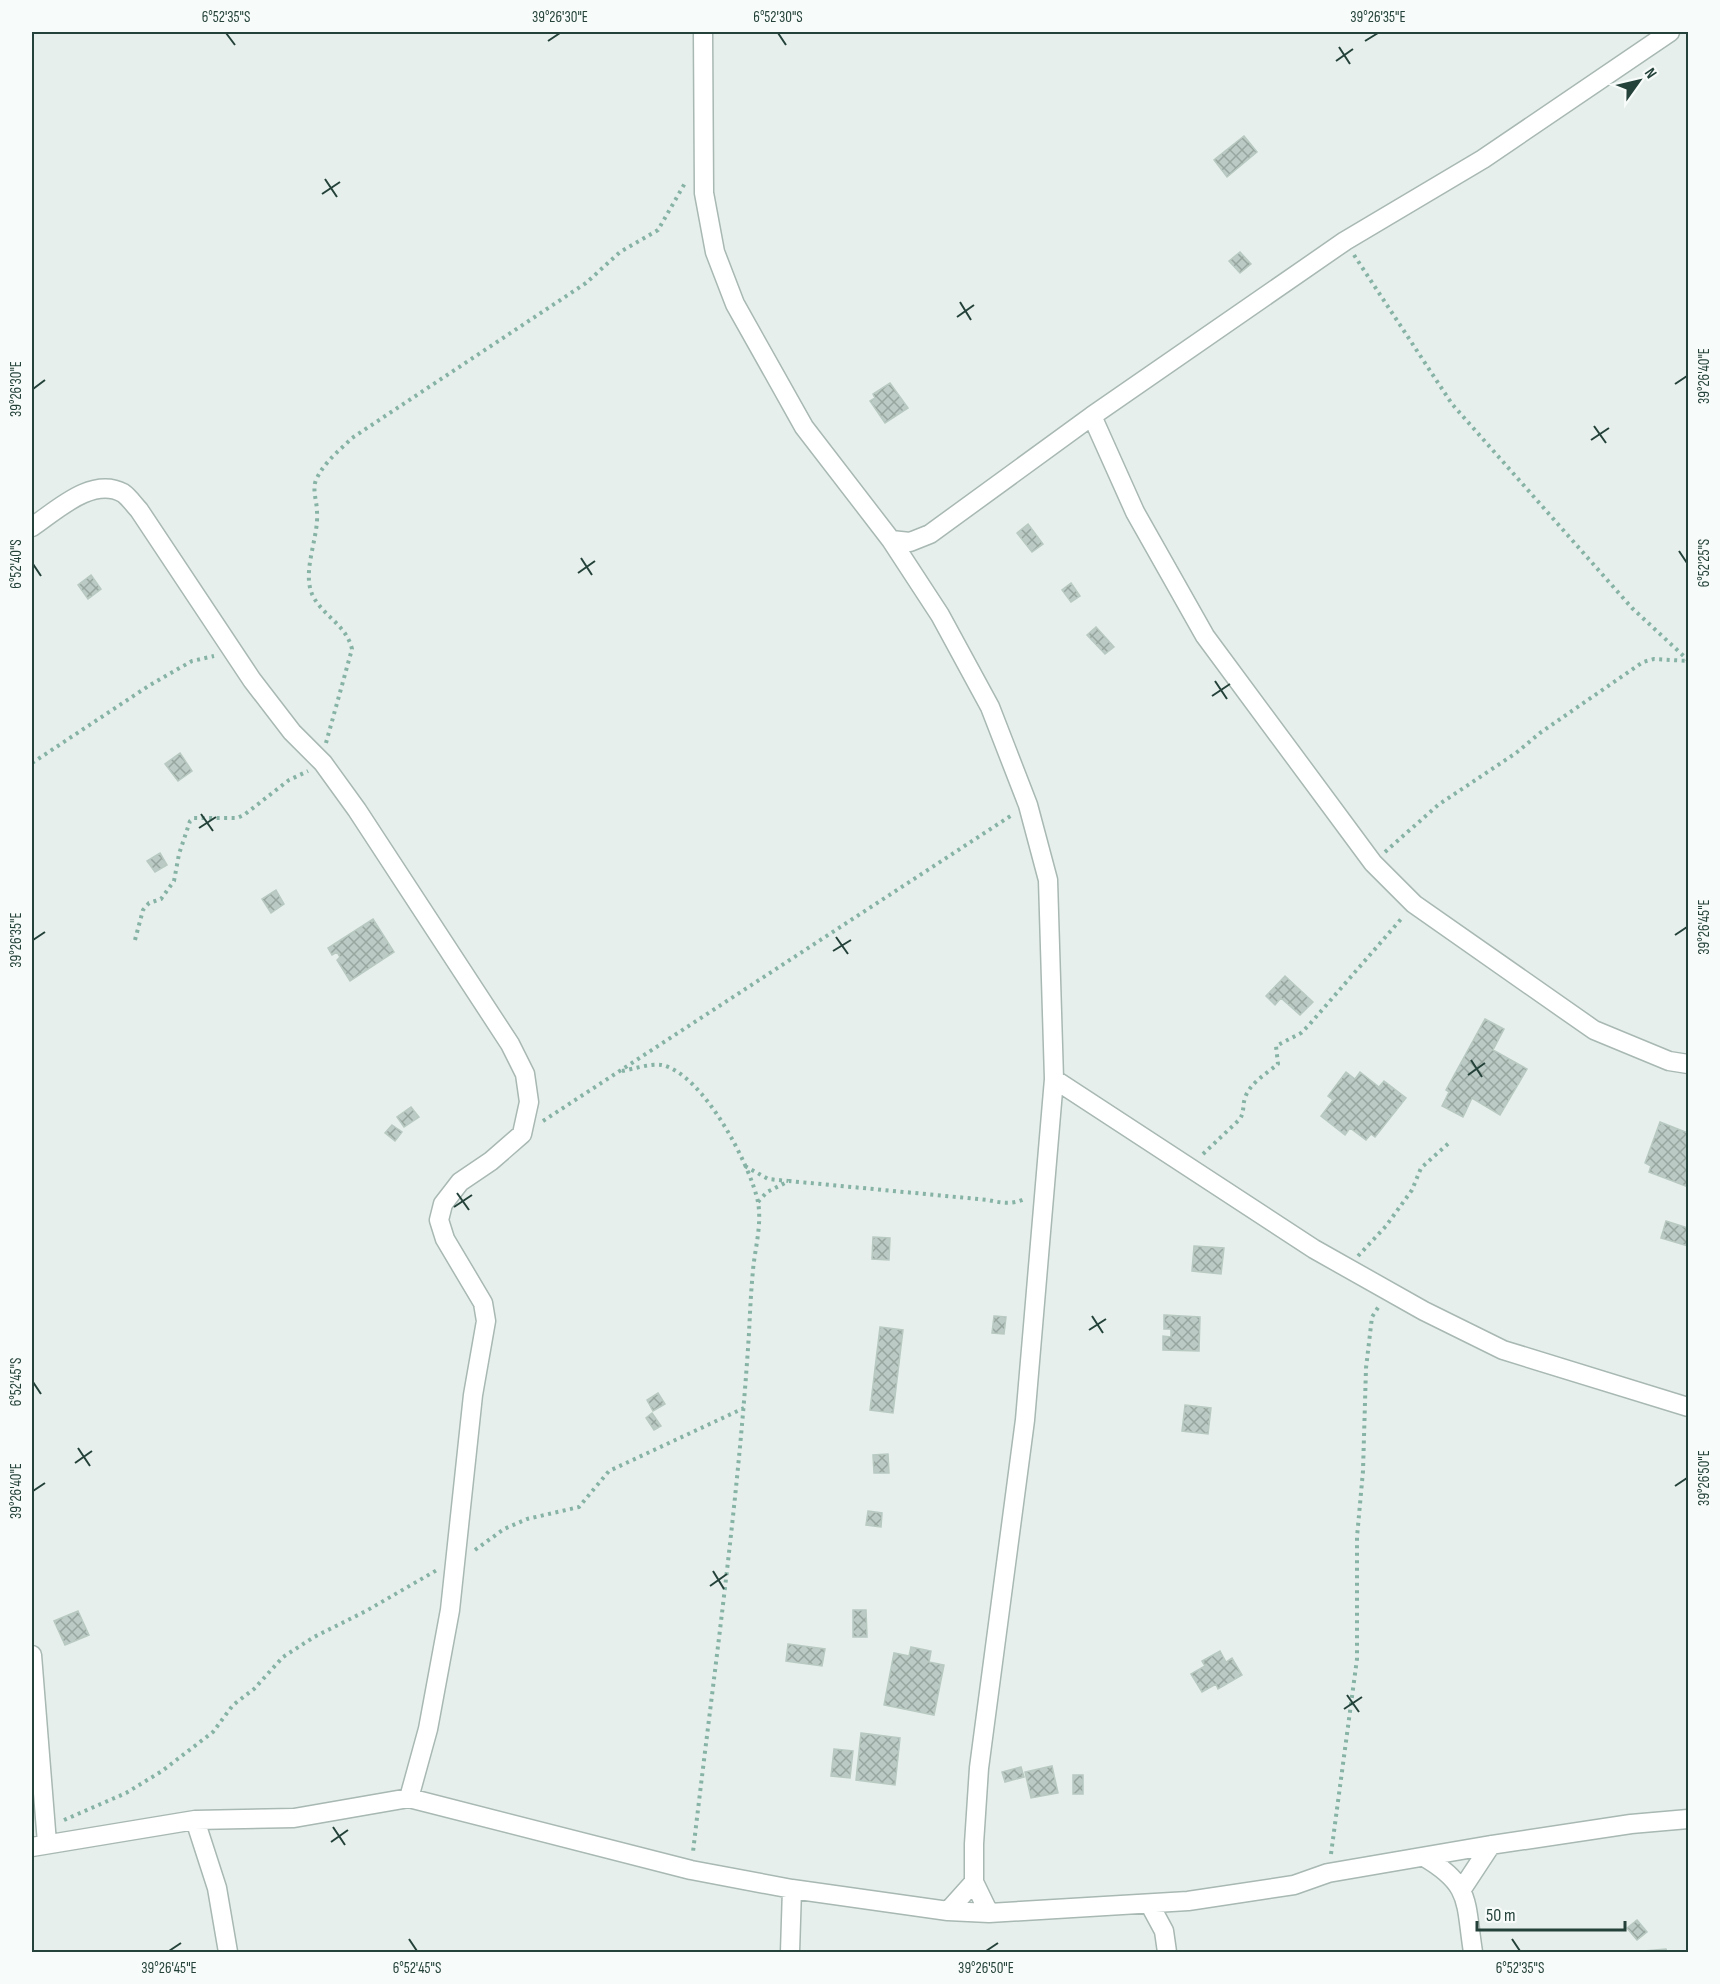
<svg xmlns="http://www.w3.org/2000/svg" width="1720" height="1984" font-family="'Sofia Sans Condensed',sans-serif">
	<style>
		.building { fill: url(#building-cross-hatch); stroke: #b8c9c2; stroke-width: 1.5 }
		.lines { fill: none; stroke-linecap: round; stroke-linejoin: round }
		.street-casing { stroke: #a8b8b2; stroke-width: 21 }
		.path { stroke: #86b3a5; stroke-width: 4; stroke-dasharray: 3 4.5; stroke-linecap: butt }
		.street { stroke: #fff; stroke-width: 18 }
		.ticks { fill: none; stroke: #24423a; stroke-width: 2 }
		.neatline { fill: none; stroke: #24423a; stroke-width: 2 }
		.ticks-label { font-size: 15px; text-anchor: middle; fill: #24423a }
	</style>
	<defs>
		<pattern id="building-cross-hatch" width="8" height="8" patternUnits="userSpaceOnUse" patternTransform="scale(1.5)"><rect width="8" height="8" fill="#bbcac4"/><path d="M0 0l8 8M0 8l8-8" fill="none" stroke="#98a6a0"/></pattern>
	</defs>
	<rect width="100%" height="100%" fill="#e6efeb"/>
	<!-- building -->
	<path class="building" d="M1244 136 1257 152 1227 177 1214 160Z
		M1240 252 1251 264 1240 273 1229 261Z
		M890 383 908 408 885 423 870 401 875 398 873 394Z
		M1028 524 1043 544 1032 552 1017 533Z
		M91 575 101 589 88 599 78 585Z
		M1071 583 1080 596 1071 602 1062 590Z
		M1096 627 1114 647 1105 654 1087 635Z
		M180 753 192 771 178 781 165 764Z
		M160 853 167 865 155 872 147 861Z
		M276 890 284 904 271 913 262 899Z
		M373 919 394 952 350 981 337 960 340 957 337 952 332 955 328 948Z
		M1285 976 1313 1002 1300 1015 1281 998 1275 1005 1266 996Z
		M1485 1019 1504 1029 1493 1050 1527 1069 1500 1115 1472 1098 1463 1117 1442 1106 1449 1092 1446 1090Z
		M1346 1072 1355 1079 1360 1072 1379 1087 1384 1081 1406 1098 1375 1137 1371 1134 1366 1140 1350 1128 1345 1135 1321 1116 1333 1100 1328 1096Z
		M411 1107 419 1117 404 1127 397 1117Z
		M1660 1122 1688 1133V1187L1649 1172 1651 1166 1645 1163Z
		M392 1125 402 1132 395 1141 385 1133Z
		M1666 1221 1688 1228V1246L1661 1238Z
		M873 1237 890 1238 889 1260 872 1259Z
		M1194 1246 1224 1248 1221 1274 1192 1271Z
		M1164 1315 1200 1317 1199 1351 1163 1350V1336L1171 1337V1329H1164Z
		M994 1316 1006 1317 1004 1334 992 1333Z
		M880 1327 903 1330 893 1413 870 1410Z
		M658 1393 665 1404 653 1411 647 1400Z
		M1185 1405 1211 1408 1208 1434 1182 1431Z
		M652 1413 661 1426 654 1430 646 1418Z
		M888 1454 889 1473H874L873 1455Z
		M868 1511 882 1513 881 1527 866 1525Z
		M853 1610H866L867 1637H853Z
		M78 1611 89 1635 65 1645 54 1621Z
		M788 1644 825 1649 822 1666 786 1661Z
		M911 1647 931 1651 929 1662 944 1665 934 1715 884 1705 894 1653 909 1656Z
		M1220 1651 1226 1662 1232 1658 1242 1675 1218 1689 1216 1684 1202 1692 1191 1674 1205 1666 1202 1661Z
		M861 1733 900 1738 895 1785 856 1780Z
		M834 1749 853 1751 850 1778 831 1776Z
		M1052 1766 1058 1793 1031 1798 1025 1772Z
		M1021 1767 1024 1777 1005 1782 1002 1772Z
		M1073 1775H1083V1794H1073Z
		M1637 1920 1647 1932 1637 1940 1627 1928Z
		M1666 1949 1667 1952H1632Z"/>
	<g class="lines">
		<!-- street casing -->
		<g class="street-casing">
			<path id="street" d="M703 32 704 193 715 252 735 304 804 427 891 540 910 542 930 534 1092 416 1345 241 1483 159 1670 32
				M1092 416 1135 512 1205 636 1373 863 1414 904 1594 1030 1669 1061 1688 1064
				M32 527C56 511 92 476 123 493 129 497 134 505 139 510L252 680 292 732 323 763 357 810 510 1044 525 1074 529 1102 522 1134 491 1161 460 1182 443 1204 439 1220 445 1239 483 1303 486 1321 473 1395 450 1610 428 1729 409 1798
				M891 540 940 615 990 707 1028 805 1048 880 1054 1079 1025 1420 979 1768 974 1844V1882L989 1913
				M1054 1079 1314 1249 1424 1311 1503 1350 1688 1407
				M32 1655 47 1843
				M195 1820 217 1888 228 1952
				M32 1847 195 1820 294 1818 409 1798 691 1870 792 1889 948 1911 989 1913 1188 1901 1294 1885 1328 1873 1491 1845 1631 1824 1688 1819
				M1424 1857C1472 1885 1465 1902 1473 1952
				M1462 1889 1491 1845
				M1150 1905 1164 1931 1167 1952
				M948 1911 974 1882
				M790 1952 792 1889"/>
		</g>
		<!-- path -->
		<path class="path" d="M1354 255 1452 404 1632 608 1688 660
			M326 743 352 649C346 624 322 616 312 594 302 570 319 537 317 512 317 501 312 490 316 480 324 462 339 451 352 438L586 283 620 252 658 230 685 183
			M32 763 150 685 192 661 214 656
			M1385 852 1438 805 1516 753 1540 733 1643 662 1654 659 1688 661
			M135 940 143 910 149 903 161 899 174 881 179 854 190 821 194 818H237L244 815 289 780 308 771
			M622 1071C634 1069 651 1063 662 1065 703 1074 750 1164 758 1202 762 1225 755 1248 753 1270 751 1291 750 1312 749 1333 738 1507 713 1679 693 1852
			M543 1121 1012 815
			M1203 1154 1239 1120C1245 1112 1242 1107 1245 1098 1249 1084 1267 1073 1278 1064L1276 1046 1301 1033 1309 1025 1402 918
			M745 1166 768 1179 788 1181
			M758 1202 767 1192 789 1181 988 1200C1001 1203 1014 1205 1026 1198
			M1358 1256 1386 1226 1412 1190 1421 1168 1450 1142
			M475 1550 504 1529 527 1519 579 1507 609 1471 744 1408
			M64 1820 126 1793 162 1771 213 1732 233 1705 254 1689 283 1657 314 1637 366 1611 437 1570
			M1331 1854 1357 1659V1537L1363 1471 1366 1368 1372 1317 1379 1306"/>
		<!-- street -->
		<use href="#street" class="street"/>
	</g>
	<!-- ticks -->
	<path class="ticks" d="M226 33 235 45M778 33 786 45M548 41 560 33M1365 41 1378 33M1339 47 1350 64M1336 61 1353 49M325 179 337 197M322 194 340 182M960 302 971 320M957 317 974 305M1675 384 1687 376M33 389 45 380M1594 426 1606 443M1591 440 1609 428M1679 551 1687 563M581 558 592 575M33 564 41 576M578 573 595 561M1215 681 1227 699M1212 696 1230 684M201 814 213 831M199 828 216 817M1675 935 1687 927M836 937 848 954M33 940 45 932M833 951 851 940M1471 1060 1482 1077M1468 1075 1485 1063M457 1193 469 1210M454 1207 472 1195M1092 1316 1103 1333M1089 1330 1106 1319M33 1382 41 1394M78 1448 90 1466M75 1463 92 1451M1675 1486 1687 1478M33 1491 45 1483M713 1571 724 1589M710 1586 727 1574M1347 1695 1359 1712M1344 1709 1362 1697M333 1827 345 1845M331 1842 348 1830M409 1939 417 1951M1512 1939 1520 1951M169 1951 181 1943M986 1951 998 1943"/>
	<!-- border -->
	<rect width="1720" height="1984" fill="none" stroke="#f7fbf9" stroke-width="66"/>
	<!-- north arrow -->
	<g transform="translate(1639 81) rotate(56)" stroke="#f7fbf9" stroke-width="4.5" paint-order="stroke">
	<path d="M0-4.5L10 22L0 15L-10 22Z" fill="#24423a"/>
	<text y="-9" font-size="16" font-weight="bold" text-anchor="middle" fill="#24423a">N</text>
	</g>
	<!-- scale -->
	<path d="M1477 1921v9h148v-9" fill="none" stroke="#24423a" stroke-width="3"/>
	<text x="1486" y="1921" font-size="18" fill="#24423a" stroke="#f7fbf9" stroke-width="4.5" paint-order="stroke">50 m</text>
	<rect x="33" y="33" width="1654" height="1918" class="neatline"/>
	<g class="ticks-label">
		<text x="226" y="22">6°52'35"S</text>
		<text x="560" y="22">39°26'30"E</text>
		<text x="778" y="22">6°52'30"S</text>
		<text x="1378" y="22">39°26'35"E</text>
		<text transform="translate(1704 376) rotate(-90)" y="5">39°26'40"E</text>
		<text transform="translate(16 389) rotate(-90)" y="5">39°26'30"E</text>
		<text transform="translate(1704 563) rotate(-90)" y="5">6°52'25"S</text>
		<text transform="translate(16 564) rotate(-90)" y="5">6°52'40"S</text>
		<text transform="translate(1704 927) rotate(-90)" y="5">39°26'45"E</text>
		<text transform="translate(16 940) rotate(-90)" y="5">39°26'35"E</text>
		<text transform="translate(16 1382) rotate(-90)" y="5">6°52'45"S</text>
		<text transform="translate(1704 1478) rotate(-90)" y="5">39°26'50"E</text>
		<text transform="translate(16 1491) rotate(-90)" y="5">39°26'40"E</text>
		<text x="169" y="1973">39°26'45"E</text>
		<text x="417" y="1973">6°52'45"S</text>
		<text x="986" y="1973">39°26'50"E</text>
		<text x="1520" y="1973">6°52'35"S</text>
	</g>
</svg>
